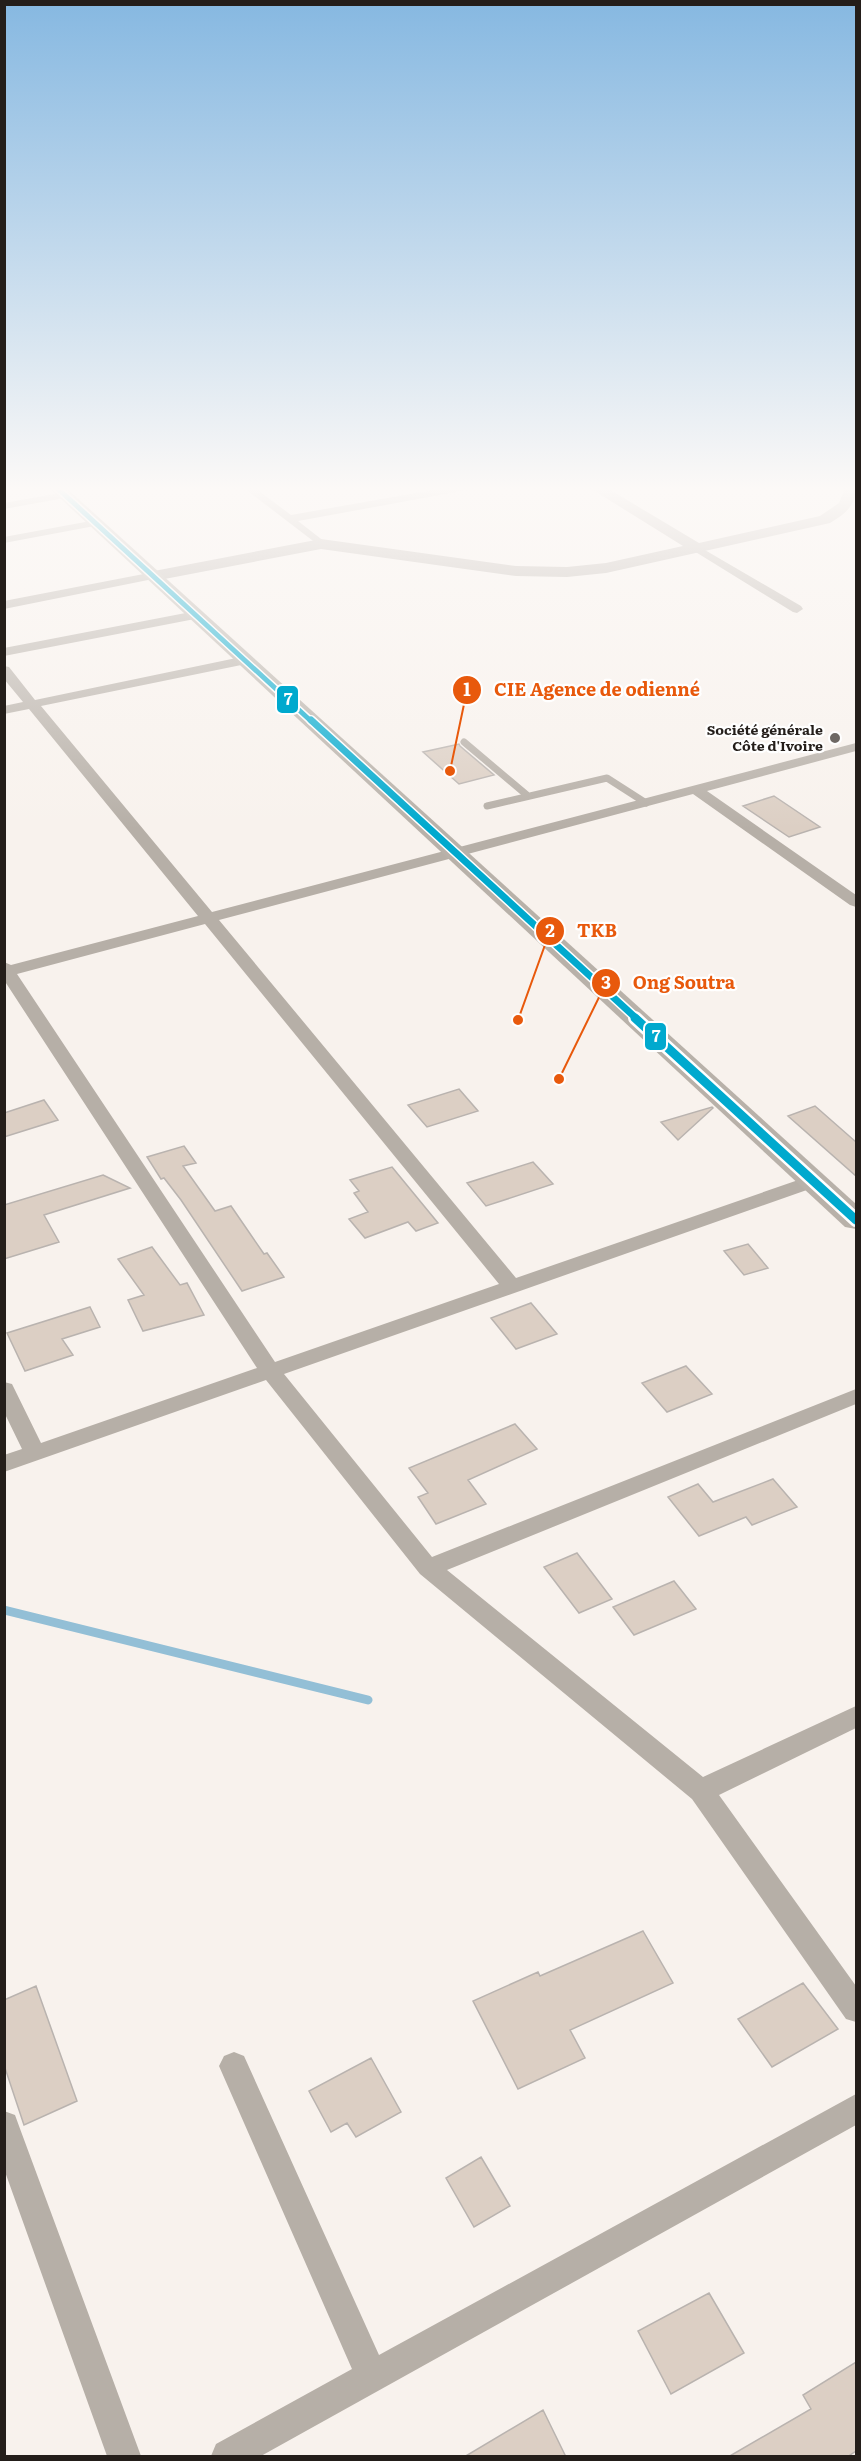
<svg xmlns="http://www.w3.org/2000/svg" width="861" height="2461" font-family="Literata,serif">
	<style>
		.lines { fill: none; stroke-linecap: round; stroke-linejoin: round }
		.stream { stroke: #93bfd6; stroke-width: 9 }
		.building { fill: #dccfc4; stroke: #b9b3af; stroke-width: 1.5 }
		.lane { stroke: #b6afa7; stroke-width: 7 }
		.street { fill: #b6afa7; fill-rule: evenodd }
		.secondary { fill: #b5ada6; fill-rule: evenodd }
		.primary { fill: #b8b1a9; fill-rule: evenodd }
		.bus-1-far2-casing { stroke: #fff; stroke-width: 8 }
		.bus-1-far1-casing { stroke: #fff; stroke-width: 10 }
		.bus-1-casing { stroke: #fff; stroke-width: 14 }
		.bus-1-far2 { stroke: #00a9ce; stroke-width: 5 }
		.bus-1-far1 { stroke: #00a9ce; stroke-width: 7 }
		.bus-1 { stroke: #00a9ce; stroke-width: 9 }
		.poi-dot { fill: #6e6864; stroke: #fff; stroke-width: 2 }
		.labels { text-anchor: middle; stroke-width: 4.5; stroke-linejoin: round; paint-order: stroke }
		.far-poi-label { font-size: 14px; font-weight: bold; fill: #241e1a; stroke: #fff; text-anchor: end }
		.leader { fill: none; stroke: #e8590c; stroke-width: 2 }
		.callout-dot { fill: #e8590c; stroke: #fff; stroke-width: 2 }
		.mark-label { font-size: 18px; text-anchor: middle; font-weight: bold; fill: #fff }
		.callout-label { font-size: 18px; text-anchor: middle; font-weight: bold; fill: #e8590c; stroke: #fff; stroke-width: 4.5; stroke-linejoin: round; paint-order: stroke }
		.line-badge { stroke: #fff; stroke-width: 2 }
		.badge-label { font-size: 16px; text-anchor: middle; font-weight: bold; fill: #fff }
	</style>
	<rect width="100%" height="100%" fill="#f8f2ed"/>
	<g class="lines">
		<!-- stream -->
		<path class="stream" d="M4 1610 368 1700"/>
	</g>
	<!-- building -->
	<path class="building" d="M459 744 460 746 494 775 459 784 423 752Z
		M774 796 820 827 789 837 743 806Z
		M459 1089 478 1111 427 1127 408 1105Z
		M44 1100 58 1120 4 1137V1113Z
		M815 1106 856 1142V1176L788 1116Z
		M713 1108 678 1140 661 1122 712 1107Z
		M184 1146 196 1163 183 1166 215 1211 231 1206 264 1254 267 1253 284 1277 242 1291 181 1200 164 1178 161 1179 147 1157Z
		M533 1162 553 1184 486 1206 467 1183Z
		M392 1167 438 1223 416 1231 408 1222 365 1238 349 1219 368 1212 354 1193 359 1191 350 1180Z
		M103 1175 130 1188 44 1215 59 1242 4 1259V1205Z
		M748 1244 768 1268 744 1275 724 1251Z
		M152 1247 180 1285 187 1283 204 1315 143 1331 128 1300 144 1295 118 1259Z
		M531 1303 557 1334 516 1349 491 1318Z
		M90 1307 100 1327 62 1339 73 1355 25 1371 7 1333Z
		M686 1366 712 1394 667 1412 642 1383Z
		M515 1424 537 1449 468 1480 486 1504 436 1524 418 1497 428 1493 409 1468Z
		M773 1479 797 1507 752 1525 746 1517 699 1536 668 1497 698 1484 713 1502Z
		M577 1553 612 1599 579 1613 544 1567Z
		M674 1581 696 1609 634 1635 613 1607Z
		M643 1931 673 1983 570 2030 585 2058 518 2089 473 2001 538 1972 540 1976Z
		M803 1983 838 2029 772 2067 738 2019Z
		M36 1986 77 2101 24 2125 4 2065V2000Z
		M371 2058 401 2112 356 2137 347 2123 331 2132 309 2091Z
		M481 2157 510 2206 474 2227 446 2178Z
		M709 2293 744 2353 671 2394 638 2331Z
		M856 2362V2451L847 2457H728L811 2409 803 2395Z
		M543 2410 566 2457H464Z"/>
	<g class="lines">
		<!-- lane -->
		<path class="lane" d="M464 742 528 796
			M487 806 607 778 646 803"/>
		<!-- street -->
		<path class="street" d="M240 485H251L291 515 461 485H483L478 488 298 521 325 542 327 544 321 547Z
			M66 492 71 495 70 497 4 509V503Z
			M96 520 100 521V525L4 543V537Z
			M698 546 801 606 803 609 797 613 793 612 694 551V547Z
			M154 572 158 574V578L4 609V601Z
			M196 611 200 612V618L4 656V648Z
			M246 656 251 657 252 660 251 663 41 706 212 912 856 743V751L707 791 856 895V907L850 905 693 794 219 920 516 1278 807 1177H821L823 1181 821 1185 284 1374 432 1557 856 1389V1404L447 1570 703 1777 856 1706V1728L719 1795 856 1986V2022L846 2019 692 1799 420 1574 266 1380 4 1472V1455L22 1449 4 1412V1382L12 1384 41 1443 257 1368 4 980V962L11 965 198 916 29 709 4 714V706L23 702 4 679V666L9 667 35 700ZM205 924 499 1284 275 1362 17 974Z
			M234 2052 244 2056 379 2355 856 2094V2125L261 2456H211L216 2444 352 2369 219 2066 224 2056Z
			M4 2111 15 2115 19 2126 141 2456H107L4 2169Z"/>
		<!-- secondary -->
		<path class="secondary" d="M585 485H602L699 543 820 516 839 503 846 485H856C856 505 847 513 830 523L606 573 567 577 516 576 321 549 154 581 146 576 154 571 321 539 516 566 567 567 606 563 683 546Z"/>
		<!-- primary -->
		<path class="primary" d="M46 485H63L856 1204V1229L845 1227Z"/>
		<!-- bus-1-far2 casing -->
		<g class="bus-1-far2-casing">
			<path id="bus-1-far2" d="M54 485 312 722"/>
		</g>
		<!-- bus-1-far1 casing -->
		<g class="bus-1-far1-casing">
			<path id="bus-1-far1" d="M311 720 637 1019"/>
		</g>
		<!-- bus-1 casing -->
		<g class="bus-1-casing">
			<path id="bus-1" d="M635 1018 856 1220"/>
		</g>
		<!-- bus-1-far2 -->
		<use href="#bus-1-far2" class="bus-1-far2"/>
		<!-- bus-1-far1 -->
		<use href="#bus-1-far1" class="bus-1-far1"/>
		<!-- bus-1 -->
		<use href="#bus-1" class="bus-1"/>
	</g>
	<!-- sky -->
	<linearGradient id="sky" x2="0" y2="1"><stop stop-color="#86b8e1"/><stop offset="0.59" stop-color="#fcf9f7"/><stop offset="1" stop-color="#fcf9f7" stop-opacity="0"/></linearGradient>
	<rect width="861" height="829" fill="url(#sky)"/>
	<!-- markers -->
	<circle class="poi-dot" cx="835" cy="738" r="6"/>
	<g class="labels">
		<!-- far-poi labels -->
		<g class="far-poi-label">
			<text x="823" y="735">Société générale<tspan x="823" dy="16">Côte d'Ivoire</tspan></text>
		</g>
	</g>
	<!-- callouts -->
	<path class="leader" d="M450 771L467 690M518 1020L550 931M559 1079L606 983"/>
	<g class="callout-dot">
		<circle cx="450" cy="771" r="6"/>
		<circle cx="518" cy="1020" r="6"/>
		<circle cx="559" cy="1079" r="6"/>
		<circle cx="467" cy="690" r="15"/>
		<circle cx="550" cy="931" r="15"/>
		<circle cx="606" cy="983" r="15"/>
	</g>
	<g class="mark-label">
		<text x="467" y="696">1</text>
		<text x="550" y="937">2</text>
		<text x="606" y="989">3</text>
	</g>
	<g class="callout-label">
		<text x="597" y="696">CIE Agence de odienné</text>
		<text x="597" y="937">TKB</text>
		<text x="684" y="989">Ong Soutra</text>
	</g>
	<g class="line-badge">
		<rect x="276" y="685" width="23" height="29" rx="6" fill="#00a9ce"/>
		<rect x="644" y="1022" width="23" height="29" rx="6" fill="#00a9ce"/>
	</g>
	<g class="badge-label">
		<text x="288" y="705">7</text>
		<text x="656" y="1042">7</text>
	</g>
	<!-- border -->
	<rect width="861" height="2461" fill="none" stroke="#241e1a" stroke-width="12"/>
</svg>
